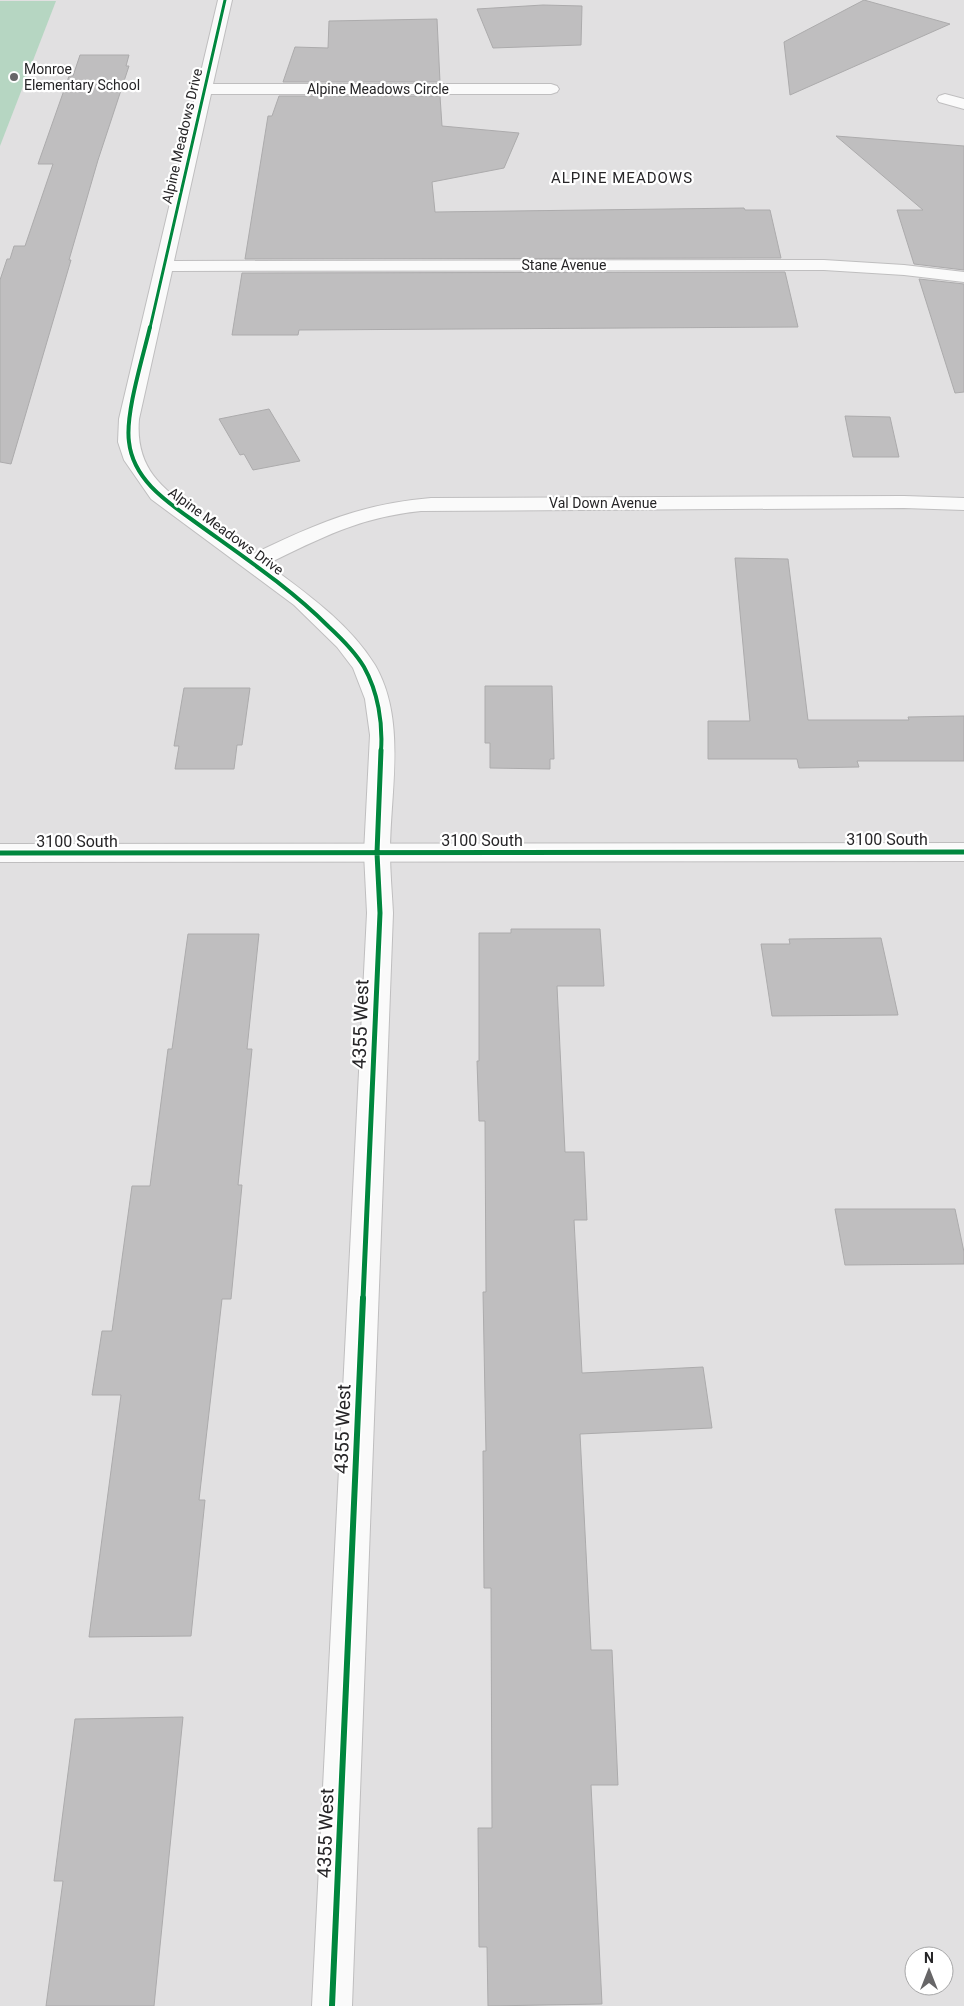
<svg xmlns="http://www.w3.org/2000/svg" width="964" height="2006" font-family="Roboto,sans-serif">
	<style>
		.green { fill: #b6d6c2 }
		.building { fill: #bfbebf; stroke: #acabac }
		.lines { fill: none; stroke-linecap: round; stroke-linejoin: round }
		.minor-casing { stroke: #bfbebf; stroke-width: 2 }
		.secondary-casing { stroke: #bfbebf; stroke-width: 2 }
		.minor { fill: #fafafa; fill-rule: evenodd }
		.secondary { fill: #fafafa; fill-rule: evenodd }
		.cycleway-far3-casing { stroke: #fff; stroke-width: 5 }
		.cycleway-far2-casing { stroke: #fff; stroke-width: 6 }
		.cycleway-far1-casing { stroke: #fff; stroke-width: 8 }
		.cycleway-casing { stroke: #fff; stroke-width: 9 }
		.cycleway-far3 { stroke: #00873e; stroke-width: 3 }
		.cycleway-far2 { stroke: #00873e; stroke-width: 4 }
		.cycleway-far1 { stroke: #00873e; stroke-width: 5 }
		.cycleway { stroke: #00873e; stroke-width: 6 }
		.poi-dot { fill: #676668; stroke: #fff; stroke-width: 2 }
		.labels { text-anchor: middle; stroke-width: 4.5; stroke-linejoin: round; paint-order: stroke }
		.far-poi-label { font-size: 14px; fill: #262527; stroke: #fff; text-anchor: start }
		.far-street-label { font-size: 14px; fill: #262527; stroke: #fff }
		.far-neighbourhood-label { font-size: 15px; letter-spacing: 1px; fill: #262527; stroke: #fff }
		.street-label { font-size: 16px; fill: #262527; stroke: #fff }
		.near-street-label { font-size: 19px; fill: #262527; stroke: #fff }
	</style>
	<rect width="100%" height="100%" fill="#e1e0e1"/>
	<!-- green -->
	<path class="green" d="M0 1H56L0 146Z"/>
	<!-- building -->
	<path class="building" d="M864 0 950 24 790 95 784 42Z
		M543 5 582 6 581 45 493 48 477 9Z
		M437 19 440 82H283L295 47 328 48 329 21Z
		M80 55H129L126 66H129L98 160 69 260H71L11 464 0 462V280L7 259H10L14 246H25L53 164H38L69 76H73Z
		M279 96H440L442 126 519 133 504 168 432 182 435 212 744 208 745 210H770L781 258 245 259 268 116H272Z
		M836 136 964 146V270L914 264 897 210H923Z
		M785 272 798 327 299 330 298 335H232L242 273Z
		M919 279 964 284V392L955 393Z
		M269 409 300 461 253 470 244 454 240 455 219 419Z
		M845 416 890 417 899 457H853Z
		M735 558 788 559 808 720H909L908 717 964 716V761H857L859 767 799 768 797 759H708V721H750Z
		M485 686H552L554 759H550V769L490 768V743H485Z
		M184 688H250L242 745H237L234 769H175L179 746H174Z
		M511 929H600L604 986H557L565 1152H584L587 1220H574L582 1373 703 1367 712 1428 580 1434 591 1650H612L618 1785H591L602 2004 488 2006 487 1947H479L478 1828H492L491 1588H484L483 1451H486L483 1292H486L485 1121H479L477 1061H479V933H511Z
		M188 934H259L247 1049H252L238 1185H242L231 1299H222L199 1500H205L191 1636 89 1637 121 1395H92L102 1331H112L132 1186H150L168 1049H172Z
		M881 938 898 1015 772 1016 761 944H790L789 939Z
		M835 1209H955L964 1252V1264L845 1265Z
		M183 1717 154 2006H46L63 1881H54L75 1719Z"/>
	<g class="lines">
		<!-- minor casing -->
		<g class="minor-casing">
			<path id="minor" d="M218 0H232L213 84H551L557 86 559 89 557 92 551 94H211L174 261 824 260 904 265 964 272V282L904 275 824 270 172 271 139 419C135 468 161 488 198 514 216 527 235 541 253 554 316 524 360 504 431 498L904 496 964 498V510L904 508 421 511C360 517 321 538 267 564 306 593 349 623 375 665 407 720 390 792 390 852 390 872 392 893 393 913L352 2006H312L367 913 364 853 370 735 365 699 353 668 337 647 294 605 151 499 124 460 118 442 119 419Z
				M945 94 964 99V109L939 102 937 99 939 96Z"/>
		</g>
		<!-- secondary casing -->
		<g class="secondary-casing">
			<path id="secondary" d="M964 843V861L0 862V844Z"/>
		</g>
		<!-- minor -->
		<use href="#minor" class="minor"/>
		<!-- secondary -->
		<use href="#secondary" class="secondary"/>
		<!-- cycleway-far3 casing -->
		<g class="cycleway-far3-casing">
			<path id="cycleway-far3" d="M150 328 225 0"/>
		</g>
		<!-- cycleway-far2 casing -->
		<g class="cycleway-far2-casing">
			<path id="cycleway-far2" d="M150 327C143 357 125 414 129 442 133 478 164 500 191 519 239 554 288 586 329 627 342 639 355 652 364 667 378 692 383 723 381 751"/>
		</g>
		<!-- cycleway-far1 casing -->
		<g class="cycleway-far1-casing">
			<path id="cycleway-far1" d="M0 853 964 852
				M363 1299 380 913 377 853 381 750"/>
		</g>
		<!-- cycleway casing -->
		<g class="cycleway-casing">
			<path id="cycleway" d="M332 2006 363 1298"/>
		</g>
		<!-- cycleway-far3 -->
		<use href="#cycleway-far3" class="cycleway-far3"/>
		<!-- cycleway-far2 -->
		<use href="#cycleway-far2" class="cycleway-far2"/>
		<!-- cycleway-far1 -->
		<use href="#cycleway-far1" class="cycleway-far1"/>
		<!-- cycleway -->
		<use href="#cycleway" class="cycleway"/>
	</g>
	<!-- markers -->
	<circle class="poi-dot" cx="14" cy="77" r="5"/>
	<g class="labels">
		<!-- far-poi labels -->
		<g class="far-poi-label">
			<text x="24" y="74">Monroe<tspan x="24" dy="16">Elementary School</tspan></text>
		</g>
		<!-- far-street labels -->
		<g class="far-street-label">
			<text x="378" y="94">Alpine Meadows Circle</text>
			<text transform="translate(182 136) rotate(-77)" y="5">Alpine Meadows Drive</text>
			<text x="564" y="270">Stane Avenue</text>
			<text x="603" y="508">Val Down Avenue</text>
			<text transform="translate(226 531) rotate(36)" y="5">Alpine Meadows Drive</text>
		</g>
		<!-- far-neighbourhood labels -->
		<g class="far-neighbourhood-label">
			<text x="622" y="183">ALPINE MEADOWS</text>
		</g>
		<!-- street labels -->
		<g class="street-label">
			<text x="887" y="845">3100 South</text>
			<text x="482" y="846">3100 South</text>
			<text x="77" y="847">3100 South</text>
		</g>
		<!-- near-street labels -->
		<g class="near-street-label">
			<text transform="translate(360 1024) rotate(-88)" y="7">4355 West</text>
			<text transform="translate(342 1429) rotate(-88)" y="7">4355 West</text>
			<text transform="translate(325 1833) rotate(-88)" y="7">4355 West</text>
		</g>
	</g>
	<!-- north arrow -->
	<g transform="translate(929 1971)"><circle r="24" fill="#ffffff" stroke="#a8a8a9"/>
	<path d="M0-4L9 19L0 12L-9 19Z" fill="#676668"/>
	<text y="-8" font-size="14" font-weight="bold" text-anchor="middle" fill="#262527">N</text>
	</g>
</svg>
